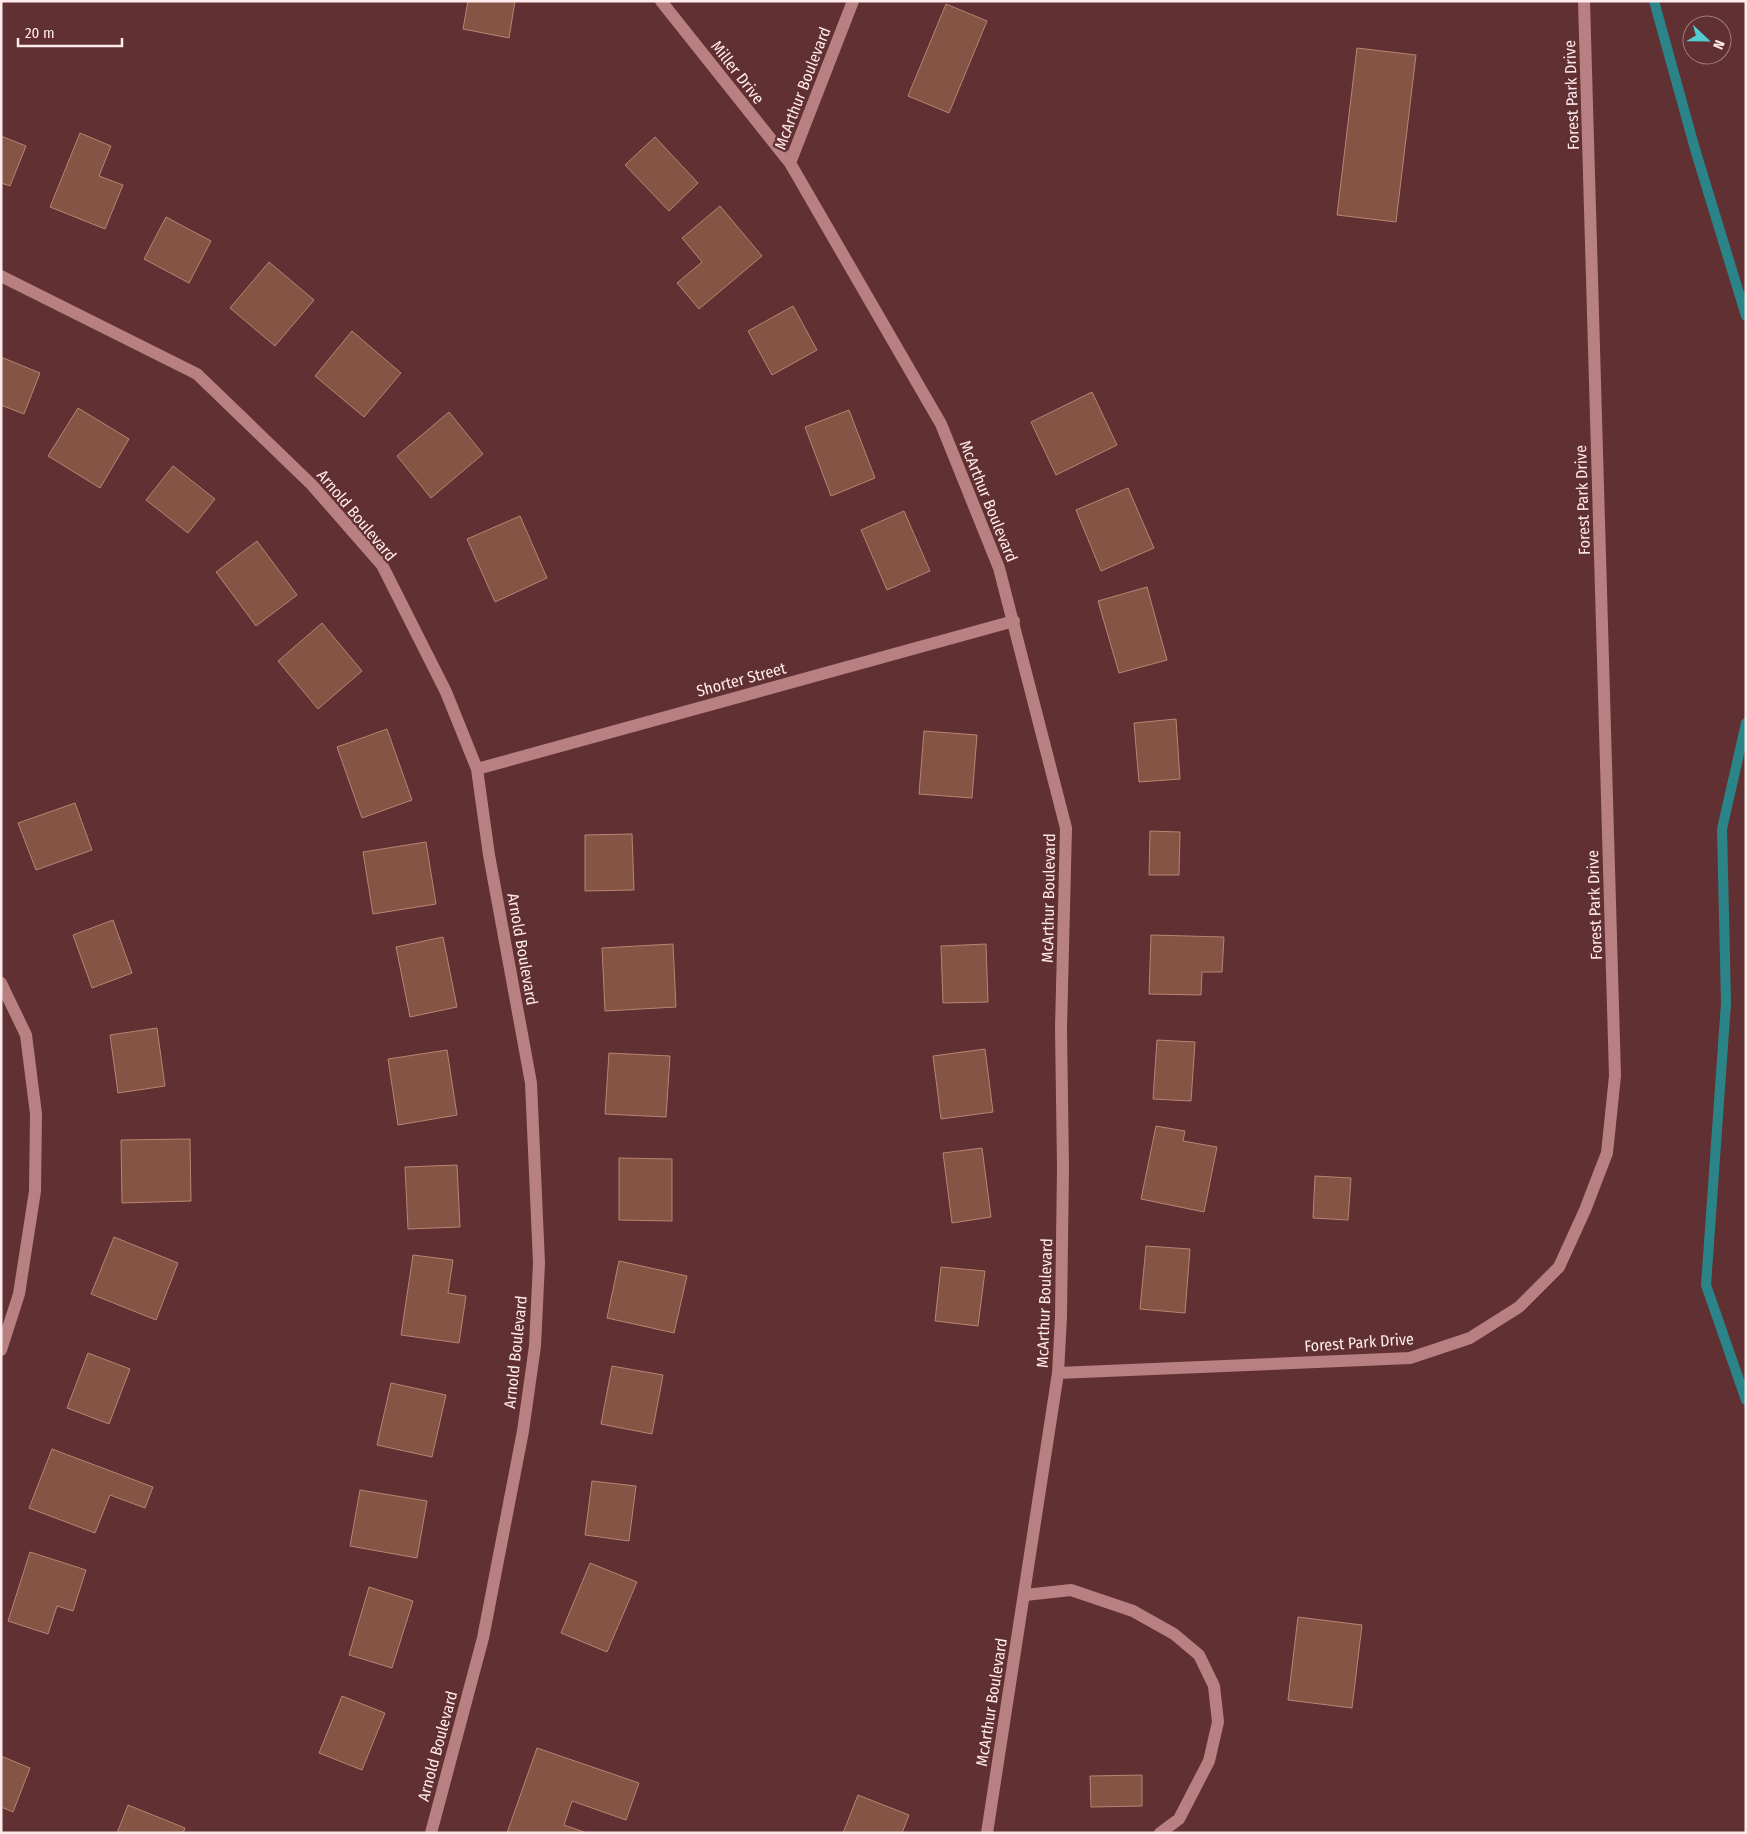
<svg xmlns="http://www.w3.org/2000/svg" width="1747" height="1834" font-family="'Fira Sans Condensed',sans-serif">
	<style>
		.lines { fill: none; stroke-linecap: round; stroke-linejoin: round }
		.stream { stroke: #2b8588; stroke-width: 10 }
		.building { fill: #865445; stroke: #b98473 }
		.minor { stroke: #b98081; stroke-width: 12 }
		.labels { text-anchor: middle; stroke-width: 4.5; stroke-linejoin: round; paint-order: stroke }
		.street-label { font-size: 16px; fill: #ffebeb; stroke: #613032 }
	</style>
	<rect width="100%" height="100%" fill="#613032"/>
	<g class="lines">
		<!-- stream -->
		<path class="stream" d="M1654 1 1695 149 1746 316
			M1746 723 1722 829 1726 1003 1706 1285 1746 1400"/>
	</g>
	<!-- building -->
	<path class="building" d="M468 1H515L509 38 463 29Z
		M946 4 987 21 949 113 908 96Z
		M1357 48 1416 55 1396 222 1337 215Z
		M80 133 111 146 99 176 123 185 105 229 50 207Z
		M1 136 26 146 10 186 1 183Z
		M655 137 698 183 669 211 625 165Z
		M720 206 762 256 699 309 677 283 702 262 682 238Z
		M166 217 211 241 189 283 144 259Z
		M269 262 314 300 275 346 230 308Z
		M793 306 817 350 772 375 748 331Z
		M352 331 401 373 364 417 315 376Z
		M1 357 40 373 24 414 1 405Z
		M1092 392 1117 445 1056 475 1031 422Z
		M78 408 129 439 100 488 48 456Z
		M849 410 875 478 831 496 805 427Z
		M449 412 483 454 431 498 397 456Z
		M173 466 215 499 188 533 146 500Z
		M1128 488 1154 548 1101 571 1076 510Z
		M904 511 930 571 887 590 861 530Z
		M520 516 547 578 495 602 467 539Z
		M257 541 297 595 256 626 216 572Z
		M1147 587 1167 660 1119 673 1098 601Z
		M322 623 362 671 318 709 278 661Z
		M1176 719 1180 779 1139 782 1134 723Z
		M387 729 412 800 362 818 337 747Z
		M924 731 977 735 972 798 919 794Z
		M75 803 92 850 36 870 18 823Z
		M1150 831 1180 832 1179 875H1149Z
		M632 834 634 890 585 891V835Z
		M426 842 436 904 373 914 363 852Z
		M113 920 132 973 92 988 73 935Z
		M1151 935 1224 937 1222 972H1202L1201 995 1149 994Z
		M443 937 457 1007 410 1017 396 947Z
		M673 944 676 1007 605 1011 602 948Z
		M986 944 988 1002 943 1003 941 946Z
		M157 1028 165 1086 118 1093 110 1035Z
		M1157 1040 1195 1042 1191 1101 1153 1099Z
		M985 1049 993 1112 941 1119 933 1056Z
		M447 1050 457 1115 398 1125 388 1059Z
		M609 1053 670 1056 666 1117 605 1114Z
		M1156 1126 1185 1131 1183 1141 1217 1147 1204 1212 1141 1199Z
		M190 1139 191 1201 122 1203 121 1140Z
		M982 1148 991 1217 952 1223 943 1153Z
		M619 1158 672 1159V1221L619 1220Z
		M457 1165 460 1227 408 1229 405 1167Z
		M1315 1176 1351 1178 1348 1220 1313 1218Z
		M114 1237 178 1263 156 1320 91 1294Z
		M1146 1246 1190 1249 1185 1313 1140 1309Z
		M413 1255 453 1260 448 1293 466 1296 459 1343 401 1335Z
		M619 1261 687 1276 674 1333 607 1318Z
		M941 1267 985 1271 978 1326 935 1321Z
		M88 1353 130 1369 109 1424 67 1408Z
		M612 1366 663 1375 652 1434 601 1424Z
		M391 1383 446 1395 432 1457 377 1445Z
		M52 1449 153 1487 145 1508 110 1495 95 1533 29 1508Z
		M592 1481 636 1486 629 1541 585 1535Z
		M360 1490 427 1501 417 1558 350 1546Z
		M30 1552 86 1570 73 1611 57 1606 48 1634 8 1621Z
		M590 1563 637 1582 607 1652 561 1633Z
		M369 1587 413 1601 392 1668 349 1655Z
		M1298 1617 1362 1625 1352 1708 1288 1700Z
		M342 1696 385 1713 362 1770 319 1753Z
		M537 1748 639 1783 626 1820 572 1801 564 1825 587 1833H507Z
		M1 1756 30 1768 13 1812 1 1807Z
		M1142 1775V1806L1091 1807 1090 1776Z
		M858 1795 909 1815 902 1833H843Z
		M128 1805 185 1828 183 1833H117Z"/>
	<g class="lines">
		<!-- minor -->
		<path class="minor" d="M661 1 790 163
			M853 1 790 163 941 424 999 568 1066 828 1061 1028 1063 1168 1061 1317 1058 1373 987 1833
			M1 276 197 374 312 485 382 565 446 692 477 769 489 855 531 1083 539 1263 535 1346 523 1431 483 1638 431 1833
			M477 769 1014 621
			M1 983 26 1035 36 1114 35 1191 19 1294 1 1350
			M1058 1373 1410 1358 1470 1338 1519 1307 1559 1267 1585 1210 1607 1153 1615 1076 1584 1
			M1025 1595 1071 1590 1133 1611 1174 1634 1199 1655 1214 1686 1218 1722 1209 1761 1179 1819 1160 1833"/>
	</g>
	<g class="labels">
		<!-- street labels -->
		<g class="street-label">
			<text transform="translate(738 72) rotate(52)" y="6">Miller Drive</text>
			<text transform="translate(802 88) rotate(-69)" y="6">McArthur Boulevard</text>
			<text transform="translate(1571 95) rotate(-92)" y="6">Forest Park Drive</text>
			<text transform="translate(1582 500) rotate(-92)" y="6">Forest Park Drive</text>
			<text transform="translate(989 501) rotate(68)" y="6">McArthur Boulevard</text>
			<text transform="translate(357 515) rotate(50)" y="6">Arnold Boulevard</text>
			<text transform="translate(741 679) rotate(-15)" y="6">Shorter Street</text>
			<text transform="translate(1048 898) rotate(-89)" y="6">McArthur Boulevard</text>
			<text transform="translate(1594 905) rotate(-92)" y="6">Forest Park Drive</text>
			<text transform="translate(523 949) rotate(80)" y="6">Arnold Boulevard</text>
			<text transform="translate(1044 1303) rotate(-88)" y="6">McArthur Boulevard</text>
			<text transform="translate(1359 1342) rotate(-4)" y="6">Forest Park Drive</text>
			<text transform="translate(515 1352) rotate(-84)" y="6">Arnold Boulevard</text>
			<text transform="translate(991 1702) rotate(-81)" y="6">McArthur Boulevard</text>
			<text transform="translate(437 1746) rotate(-75)" y="6">Arnold Boulevard</text>
		</g>
	</g>
	<!-- border -->
	<rect width="1747" height="1834" fill="none" stroke="#ffebeb" stroke-width="5"/>
	<!-- north arrow -->
	<g transform="translate(1707 40) rotate(112)"><circle r="24" fill="#613032" stroke="#a07b7c"/>
	<path d="M0-4L9 19L0 12L-9 19Z" fill="#52ccd0"/>
	<text y="-8" font-size="14" font-weight="bold" text-anchor="middle" fill="#ffebeb">N</text>
	</g>
	<!-- scale -->
	<path d="M18 38v8h104v-8" fill="none" stroke="#ffebeb" stroke-width="2.5"/>
	<text x="25" y="38" font-size="15" fill="#ffebeb" stroke="#613032" stroke-width="4" paint-order="stroke">20 m</text>
</svg>
